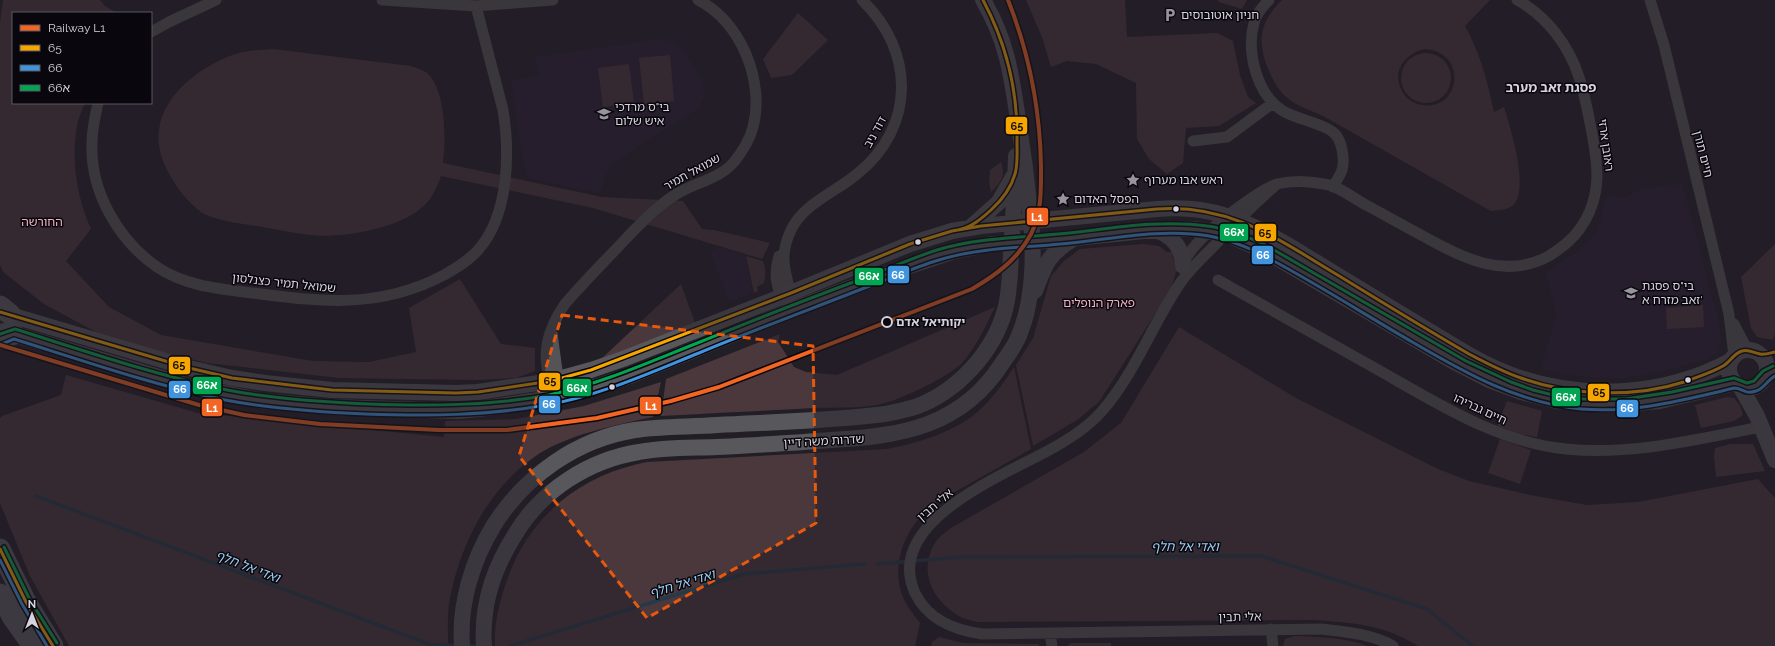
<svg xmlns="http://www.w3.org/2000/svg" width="1775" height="646" font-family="Raleway,'Noto Sans Hebrew',sans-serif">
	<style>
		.built { fill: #2a2136 }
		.green { fill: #4a383c; fill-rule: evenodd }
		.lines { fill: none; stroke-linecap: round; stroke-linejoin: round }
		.stream { stroke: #243a4b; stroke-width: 3.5 }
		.street { stroke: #545458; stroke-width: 11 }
		.secondary { stroke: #58575c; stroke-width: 16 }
		.highway { stroke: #5d5b62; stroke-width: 21 }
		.bus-1-casing { stroke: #09070d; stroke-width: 6 }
		.bus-2-casing { stroke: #09070d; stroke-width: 6 }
		.bus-3-casing { stroke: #09070d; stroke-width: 6 }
		.bus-1 { stroke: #f7a600; stroke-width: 3 }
		.bus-2 { stroke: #4094de; stroke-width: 3 }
		.bus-3 { stroke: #00a651; stroke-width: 3 }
		.rail-1-casing { stroke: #09070d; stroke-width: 7 }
		.rail-1 { stroke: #f26522; stroke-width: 4 }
		.marked { fill: none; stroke: #e8590c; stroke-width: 3; stroke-dasharray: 8 5; stroke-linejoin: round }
		.bus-dot { fill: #d7d3de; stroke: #09070d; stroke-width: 1.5 }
		.stop-dot { fill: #09070d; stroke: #d7d3de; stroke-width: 2 }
		.labels { text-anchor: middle; stroke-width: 3; stroke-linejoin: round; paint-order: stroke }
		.poi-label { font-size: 12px; fill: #d7d3de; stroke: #09070d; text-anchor: start }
		.street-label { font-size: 12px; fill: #d7d3de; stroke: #09070d }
		.park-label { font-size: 12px; fill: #f1b3c0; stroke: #09070d }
		.stop-label { font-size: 12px; font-weight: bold; fill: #d7d3de; stroke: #09070d; text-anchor: start }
		.neighbourhood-label { font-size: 13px; font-weight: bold; fill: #d7d3de; stroke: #09070d }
		.water-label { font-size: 13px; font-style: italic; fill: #99ccf1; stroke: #09070d }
		.line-badge { stroke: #09070d; stroke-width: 1.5 }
		.badge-label { font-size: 11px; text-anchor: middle; font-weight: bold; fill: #fff }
		.pale-badge-label { font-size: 11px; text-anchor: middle; font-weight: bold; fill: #111 }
	</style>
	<rect width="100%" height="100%" fill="#221e26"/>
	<!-- built -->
	<path class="built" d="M661 39 673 42 685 53 701 79 704 96 699 108 632 150 610 166 599 193 528 178 523 159 511 81 539 75 535 57Z
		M1682 184 1719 323 1721 340 1717 352 1708 359 1667 370 1623 378H1597L1558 373 1541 369 1556 314 1546 272 1583 248 1596 233 1601 220 1606 196 1625 197 1642 189Z
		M718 247 745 255 753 293 730 302 710 252Z"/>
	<!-- green -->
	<path class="green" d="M3 0H100L105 6 117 13H13V103H85C82 110 78 119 77 126 71 161 77 198 91 229L66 261 109 307 161 335 313 361 369 362 416 352 409 308 460 279 501 344 535 348V371L516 378 479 380 339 378 207 363 158 351 96 332 44 304 3 272 0 265V23Z
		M1026 0H1125L1127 37 1217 33 1233 41 1240 75 1248 97 1256 103 1219 126 1186 128 1183 163 1167 174 1149 159 1137 139 1136 83 1096 64 1067 61 1051 67 1042 37Z
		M1218 0H1247L1242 9 1219 2Z
		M1282 0H1490L1465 26C1481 56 1487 79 1494 112L1504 107C1510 127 1531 191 1512 206 1507 210 1498 210 1491 211L1323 116C1310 110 1293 105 1283 94 1271 81 1259 52 1262 34 1264 21 1273 9 1282 0ZM1425 49C1468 52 1461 111 1422 105 1412 103 1405 99 1401 89 1392 70 1406 53 1425 49Z
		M798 13 828 40 792 75 771 78 763 59Z
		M273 49 411 66C416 68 424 70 428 74 446 91 446 140 443 163L602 197 683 201 702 229 714 230 770 243 762 259 593 208 441 176C437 188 431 201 420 209 399 228 339 239 311 235 293 233 275 229 257 226 243 224 212 220 201 212 185 200 175 185 166 168 146 126 169 92 204 69 216 62 229 55 243 52 252 50 263 50 273 49Z
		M1401 78a25 25 0 1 1 50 0a25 25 0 1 1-50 0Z
		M670 55 674 101 644 104 639 58Z
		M629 64 634 103 603 107 598 68Z
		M1001 162C1006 177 1001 182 991 192L989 183 990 170Z
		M1143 244 1159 246 1167 252H1175L1172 256 1177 269 1171 289 1099 402 1077 420 1033 446 1016 365 1033 338 1051 276 1064 261 1080 249Z
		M1775 244V332L1773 340 1757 337 1751 328 1741 277Z
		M746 256 763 261C766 269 766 275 764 283L757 287 758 291 754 293Z
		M681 284 695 323 599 361Z
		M1703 305 1704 327 1667 329 1666 308Z
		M995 307C986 326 977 345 963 362 950 376 904 398 885 403 862 409 837 407 813 408 762 411 711 413 661 416L666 379 780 334 778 342 794 367 806 372 837 375Z
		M1179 327 1296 398 1438 469 1469 481 1530 495 1587 505 1638 502 1758 479 1775 498V646H1418C1383 624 1354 623 1314 620L977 622C971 620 964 619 959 616 931 599 917 569 937 540 941 535 947 531 951 528L1084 452 1121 423Z
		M1014 367 1031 449C1009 462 986 474 964 487 955 492 943 496 935 503 908 523 890 561 902 595 906 605 913 614 920 623L915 646H495C494 626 498 608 504 589 525 520 576 476 647 462L887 449C924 442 968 428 992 397 1000 388 1007 377 1014 367Z
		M66 375 198 413 444 437 445 421 516 419 584 406 661 382 653 417C616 425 564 435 533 458 488 490 461 543 450 598 447 613 448 630 448 646H69L30 576 0 503V418L2 416 61 395Z
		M1727 397 1734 398 1740 405 1743 415 1734 421 1701 428 1695 405Z
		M1507 401 1542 411 1537 437 1520 434 1497 426Z
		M1500 439 1531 450 1520 484 1488 473Z
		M1730 444H1753L1765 471 1716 477 1714 457 1715 448Z
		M1295 636C1320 637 1344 637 1367 646H1283L1285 639Z
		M939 637 963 643 1039 644V646H931L932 642Z
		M1071 643H1111V646H1067Z"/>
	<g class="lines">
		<!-- stream -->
		<path class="stream" d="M36 496 431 645H455
			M877 564 962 557 1261 556 1427 609 1473 646
			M469 646H477
			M510 646 744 574 865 564"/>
		<!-- street -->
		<path class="street" d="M382 0 476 6 553 0
			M1269 0C1262 7 1256 14 1254 23 1246 52 1257 95 1283 111 1296 119 1325 124 1334 133 1342 140 1345 160 1342 170 1340 176 1336 181 1333 187
			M1650 0 1664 45 1729 314 1734 356
			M151 32 169 22 216 0
			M98 103C95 116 92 129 92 143 90 191 118 240 157 267 185 286 220 289 253 293 322 302 380 309 444 275 456 268 470 260 479 249 509 214 510 153 503 110L476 6
			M1193 141 1227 137 1273 103
			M1277 184C1255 203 1234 224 1214 246 1203 257 1190 269 1181 282 1152 324 1136 372 1102 411 1089 426 1071 438 1053 448 1007 474 882 521 915 593 928 620 954 630 982 634L1322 629C1346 632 1372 634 1393 646
			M779 256C774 272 775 289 786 302
			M1183 266C1188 242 1254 192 1277 184 1293 180 1309 181 1324 184 1339 186 1353 198 1366 205 1385 215 1404 226 1423 236 1462 258 1505 280 1549 256 1560 249 1571 241 1579 230 1604 196 1598 162 1590 123 1587 107 1584 92 1579 77 1569 46 1547 16 1517 0
			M1218 280C1270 309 1322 338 1373 367 1434 401 1495 442 1566 449 1631 456 1698 439 1761 427
			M792 310C791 277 775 264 791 230 803 204 836 192 857 174 916 127 915 51 862 0
			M1734 324 1745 345 1754 351
			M552 334 559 385
			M553 386C539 357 548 328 565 304 582 284 601 265 619 246 632 232 645 218 660 206 667 200 674 195 682 191 701 181 720 178 734 162 742 152 750 139 753 127 765 82 741 21 698 0
			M1271 629 1273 646
			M1050 633 1052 646"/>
		<!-- secondary -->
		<path class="secondary" d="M971 227 999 202 1013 177
			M1155 230C1173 236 1182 247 1183 266
			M1035 291C1045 265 1047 255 1073 239
			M0 312 189 368 232 378 265 383 332 390 456 393 478 392 551 381 591 370 623 359 791 293 910 244 952 231 981 226 1157 209C1171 208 1186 208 1201 210 1243 216 1283 242 1319 264 1355 286 1391 308 1426 329 1453 345 1479 363 1509 374 1580 401 1663 397 1730 361
			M4 331 185 385 263 401 331 407 457 411 479 409 559 397 596 387 629 376 815 301 898 270 955 251 992 244 1045 241 1164 229H1194L1225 234 1265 251 1456 363 1489 380 1521 392 1557 401 1611 405 1660 401 1735 383
			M1729 369a19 19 0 1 1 38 0a19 19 0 1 1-38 0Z
			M1740 386 1757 416 1775 460
			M462 646C459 604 472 561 494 525 525 476 577 439 635 430 662 426 690 427 717 425 773 422 830 421 885 414 895 412 905 410 915 407 957 392 993 353 1005 310 1010 292 1010 272 1011 253 1013 220 1015 188 1016 156
			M484 646C481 605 494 567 516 533 542 490 589 460 639 452 664 447 691 448 717 447 755 445 793 443 831 440 901 436 962 427 1003 362 1008 355 1013 348 1017 340 1034 304 1035 252 1030 212 1027 181 1023 150 1018 119 1011 73 1007 41 983 0"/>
		<!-- highway -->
		<path class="highway" d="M0 306 10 314
			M0 339 14 334
			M0 549 26 602 53 646
			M0 594 13 618 33 646"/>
		<!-- bus-1 casing -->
		<g class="bus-1-casing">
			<path id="bus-1" d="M958 230C972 227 981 219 991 210 1002 200 1011 188 1015 174 1018 164 1017 152 1017 141 1018 90 1007 45 983 0
				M0 312 189 368 232 378 332 390 456 393 478 392 551 381 591 370 791 293 910 244 952 231 981 226 1157 209C1230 204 1276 238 1336 274 1380 301 1424 328 1469 354 1486 363 1503 372 1521 378 1571 396 1634 398 1684 382 1697 377 1711 373 1723 366 1730 362 1734 353 1742 351 1749 349 1754 353 1760 354 1765 355 1770 353 1775 352
				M0 549 26 602 53 646"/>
		</g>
		<!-- bus-2 casing -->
		<g class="bus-2-casing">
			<path id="bus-2" d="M2 344 14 339C84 361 153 385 225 400 272 409 319 412 366 414 426 416 487 416 546 405 599 396 649 373 699 353 754 330 811 309 867 287 891 278 915 267 939 260 984 246 1034 248 1080 242 1122 237 1167 229 1209 236 1226 239 1242 245 1257 252 1311 280 1362 313 1414 343 1467 374 1519 403 1581 409 1630 413 1675 402 1722 391 1725 390 1730 389 1734 388 1743 388 1744 395 1756 391 1764 389 1767 380 1775 376
				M0 560 22 604 47 646"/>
		</g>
		<!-- bus-3 casing -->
		<g class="bus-3-casing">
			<path id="bus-3" d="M0 334 15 329C85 351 155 375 227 390 273 399 321 402 368 404 428 406 489 406 549 395 600 384 647 363 695 344 751 321 808 299 864 278 888 269 912 258 937 250 982 236 1031 238 1078 232 1120 227 1164 220 1207 226 1226 228 1244 236 1262 243L1466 361 1511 382 1533 390 1557 396 1583 399H1626L1672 392 1734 378 1747 383 1754 381 1763 371 1773 366
				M4 547 30 600 57 643"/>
		</g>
		<!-- bus-1 -->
		<use href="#bus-1" class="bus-1"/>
		<!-- bus-2 -->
		<use href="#bus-2" class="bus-2"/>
		<!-- bus-3 -->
		<use href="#bus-3" class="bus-3"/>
		<!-- rail-1 casing -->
		<g class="rail-1-casing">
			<path id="rail-1" d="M0 345 199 405 244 415 320 424 439 430H507L597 418 671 401 719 387 972 289C996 275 1018 259 1031 234 1042 212 1041 189 1041 166 1040 108 1029 53 1008 0"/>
		</g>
		<!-- rail-1 -->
		<use href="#rail-1" class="rail-1"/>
	</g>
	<!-- marked area -->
	<path d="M0 0H1775V646H0ZM562 315 813 346 816 523 647 618 519 456Z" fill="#221e26" fill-opacity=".55" fill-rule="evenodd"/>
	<path class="marked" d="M562 315 813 346 816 523 647 618 519 456Z"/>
	<!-- icons -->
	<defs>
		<g id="parking-bare" transform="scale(1.08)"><path d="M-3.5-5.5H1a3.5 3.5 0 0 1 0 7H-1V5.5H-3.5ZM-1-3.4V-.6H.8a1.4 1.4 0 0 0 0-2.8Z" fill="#98949e" stroke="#09070d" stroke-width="2.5" paint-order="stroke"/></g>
		<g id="school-bare" transform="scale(1.08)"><path d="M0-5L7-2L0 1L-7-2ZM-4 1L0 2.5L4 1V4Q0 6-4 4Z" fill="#98949e" stroke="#09070d" stroke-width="2.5" paint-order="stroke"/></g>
		<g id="sight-bare" transform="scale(1.08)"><path d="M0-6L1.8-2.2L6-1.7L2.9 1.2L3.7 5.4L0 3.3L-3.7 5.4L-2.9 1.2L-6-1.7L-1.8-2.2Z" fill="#98949e" stroke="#09070d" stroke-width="2.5" paint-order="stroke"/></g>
	</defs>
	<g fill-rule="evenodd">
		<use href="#parking-bare" x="1170" y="15"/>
		<use href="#school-bare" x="604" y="114"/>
		<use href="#sight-bare" x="1133" y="180"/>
		<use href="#sight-bare" x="1063" y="199"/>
		<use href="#school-bare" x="1631" y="293"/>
	</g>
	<!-- markers -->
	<g class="bus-dot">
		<circle cx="1176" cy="209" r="3.5"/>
		<circle cx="918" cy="242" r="3.5"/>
		<circle cx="1688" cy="380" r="3.5"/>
		<circle cx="612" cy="387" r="3.5"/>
	</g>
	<circle class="stop-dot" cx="887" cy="322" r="5"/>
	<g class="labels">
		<!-- poi labels -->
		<g class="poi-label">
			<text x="1181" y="19">חניון אוטובוסים</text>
			<text x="615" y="111">בי"ס מרדכי<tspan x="615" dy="14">איש שלום</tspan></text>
			<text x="1144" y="184">ראש אבו מערוף</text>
			<text x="1074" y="203">הפסל האדום</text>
			<text x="1642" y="290">בי"ס פסגת<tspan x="1642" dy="14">זאב מזרח א'</tspan></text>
		</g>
		<!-- street labels -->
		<g class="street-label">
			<text transform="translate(875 132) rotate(-61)" y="4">דוד ניב</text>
			<text transform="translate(1606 145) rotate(82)" y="4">ראובן ארזי</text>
			<text transform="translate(1703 154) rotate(76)" y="4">חיים תורן</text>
			<text transform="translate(692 172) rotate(-29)" y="4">שמואל תמיר</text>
			<text transform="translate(284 283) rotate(6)" y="4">שמואל תמיר כצנלסון</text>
			<text transform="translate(1480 409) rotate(25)" y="4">חיים גבריהו</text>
			<text transform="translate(824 441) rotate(-3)" y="4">שדרות משה דיין</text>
			<text transform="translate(935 505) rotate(-41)" y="4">אלי תבין</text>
			<text transform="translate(1240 617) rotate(-1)" y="4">אלי תבין</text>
		</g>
		<!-- park labels -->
		<g class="park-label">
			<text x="42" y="226">החורשה</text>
			<text x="1099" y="307">פארק הנופלים</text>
		</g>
		<!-- stop labels -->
		<g class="stop-label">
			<text x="896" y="326">יקותיאל אדם</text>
		</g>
		<!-- neighbourhood labels -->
		<g class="neighbourhood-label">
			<text x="1551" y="92">פסגת זאב מערב</text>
		</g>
		<!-- water labels -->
		<g class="water-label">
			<text x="1185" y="551">ואדי אל חלף</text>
			<text transform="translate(248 566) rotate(21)" y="5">ואדי אל חלף</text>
			<text transform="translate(682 583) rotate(-17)" y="5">ואדי אל חלף</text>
		</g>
	</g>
	<g class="line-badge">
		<rect x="1005" y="116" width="23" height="19" rx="4" fill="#f7a600"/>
		<rect x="1026" y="207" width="23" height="19" rx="4" fill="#f26522"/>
		<rect x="1219" y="223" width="30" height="19" rx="4" fill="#00a651"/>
		<rect x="1254" y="223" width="23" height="19" rx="4" fill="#f7a600"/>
		<rect x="1251" y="245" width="23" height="20" rx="4" fill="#4094de"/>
		<rect x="887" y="265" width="23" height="19" rx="4" fill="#4094de"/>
		<rect x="854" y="267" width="30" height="19" rx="4" fill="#00a651"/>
		<rect x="168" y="356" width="23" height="19" rx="4" fill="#f7a600"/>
		<rect x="538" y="372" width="23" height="19" rx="4" fill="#f7a600"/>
		<rect x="192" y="376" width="30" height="19" rx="4" fill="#00a651"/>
		<rect x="562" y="378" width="30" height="19" rx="4" fill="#00a651"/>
		<rect x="168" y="380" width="23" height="19" rx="4" fill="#4094de"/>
		<rect x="1587" y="383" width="23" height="19" rx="4" fill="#f7a600"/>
		<rect x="1551" y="387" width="30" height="20" rx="4" fill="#00a651"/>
		<rect x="538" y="395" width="23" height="19" rx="4" fill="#4094de"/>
		<rect x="639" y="396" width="23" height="19" rx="4" fill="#f26522"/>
		<rect x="201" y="398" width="22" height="19" rx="4" fill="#f26522"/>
		<rect x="1616" y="399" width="23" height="19" rx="4" fill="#4094de"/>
	</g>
	<g class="badge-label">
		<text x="1037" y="221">L1</text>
		<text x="1234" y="236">66א</text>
		<text x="1263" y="259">66</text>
		<text x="898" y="279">66</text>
		<text x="869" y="280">66א</text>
		<text x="207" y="389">66א</text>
		<text x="577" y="392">66א</text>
		<text x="180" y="393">66</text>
		<text x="1566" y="401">66א</text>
		<text x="549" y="408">66</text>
		<text x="651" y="410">L1</text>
		<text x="212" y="412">L1</text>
		<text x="1627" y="412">66</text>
	</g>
	<g class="pale-badge-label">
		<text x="1017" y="130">65</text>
		<text x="1265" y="237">65</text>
		<text x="179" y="369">65</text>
		<text x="550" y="385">65</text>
		<text x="1599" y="396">65</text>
	</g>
	<!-- legend -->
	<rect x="12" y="12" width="140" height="92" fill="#09070d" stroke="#5b5961"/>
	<rect x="20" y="25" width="20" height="6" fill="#f26522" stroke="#5b5961"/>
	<text x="48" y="32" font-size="12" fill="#d7d3de">Railway L1</text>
	<rect x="20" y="45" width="20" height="6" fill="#f7a600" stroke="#5b5961"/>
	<text x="48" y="52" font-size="12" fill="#d7d3de">65</text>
	<rect x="20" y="65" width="20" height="6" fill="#4094de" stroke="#5b5961"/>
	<text x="48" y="72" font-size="12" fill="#d7d3de">66</text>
	<rect x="20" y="85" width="20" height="6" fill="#00a651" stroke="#5b5961"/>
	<text x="48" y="92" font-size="12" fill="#d7d3de">66א</text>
	<!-- north arrow -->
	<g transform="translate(32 614)" stroke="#09070d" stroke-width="3" paint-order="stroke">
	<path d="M0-3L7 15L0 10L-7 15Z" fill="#d7d3de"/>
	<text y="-6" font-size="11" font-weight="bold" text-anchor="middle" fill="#d7d3de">N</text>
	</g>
</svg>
